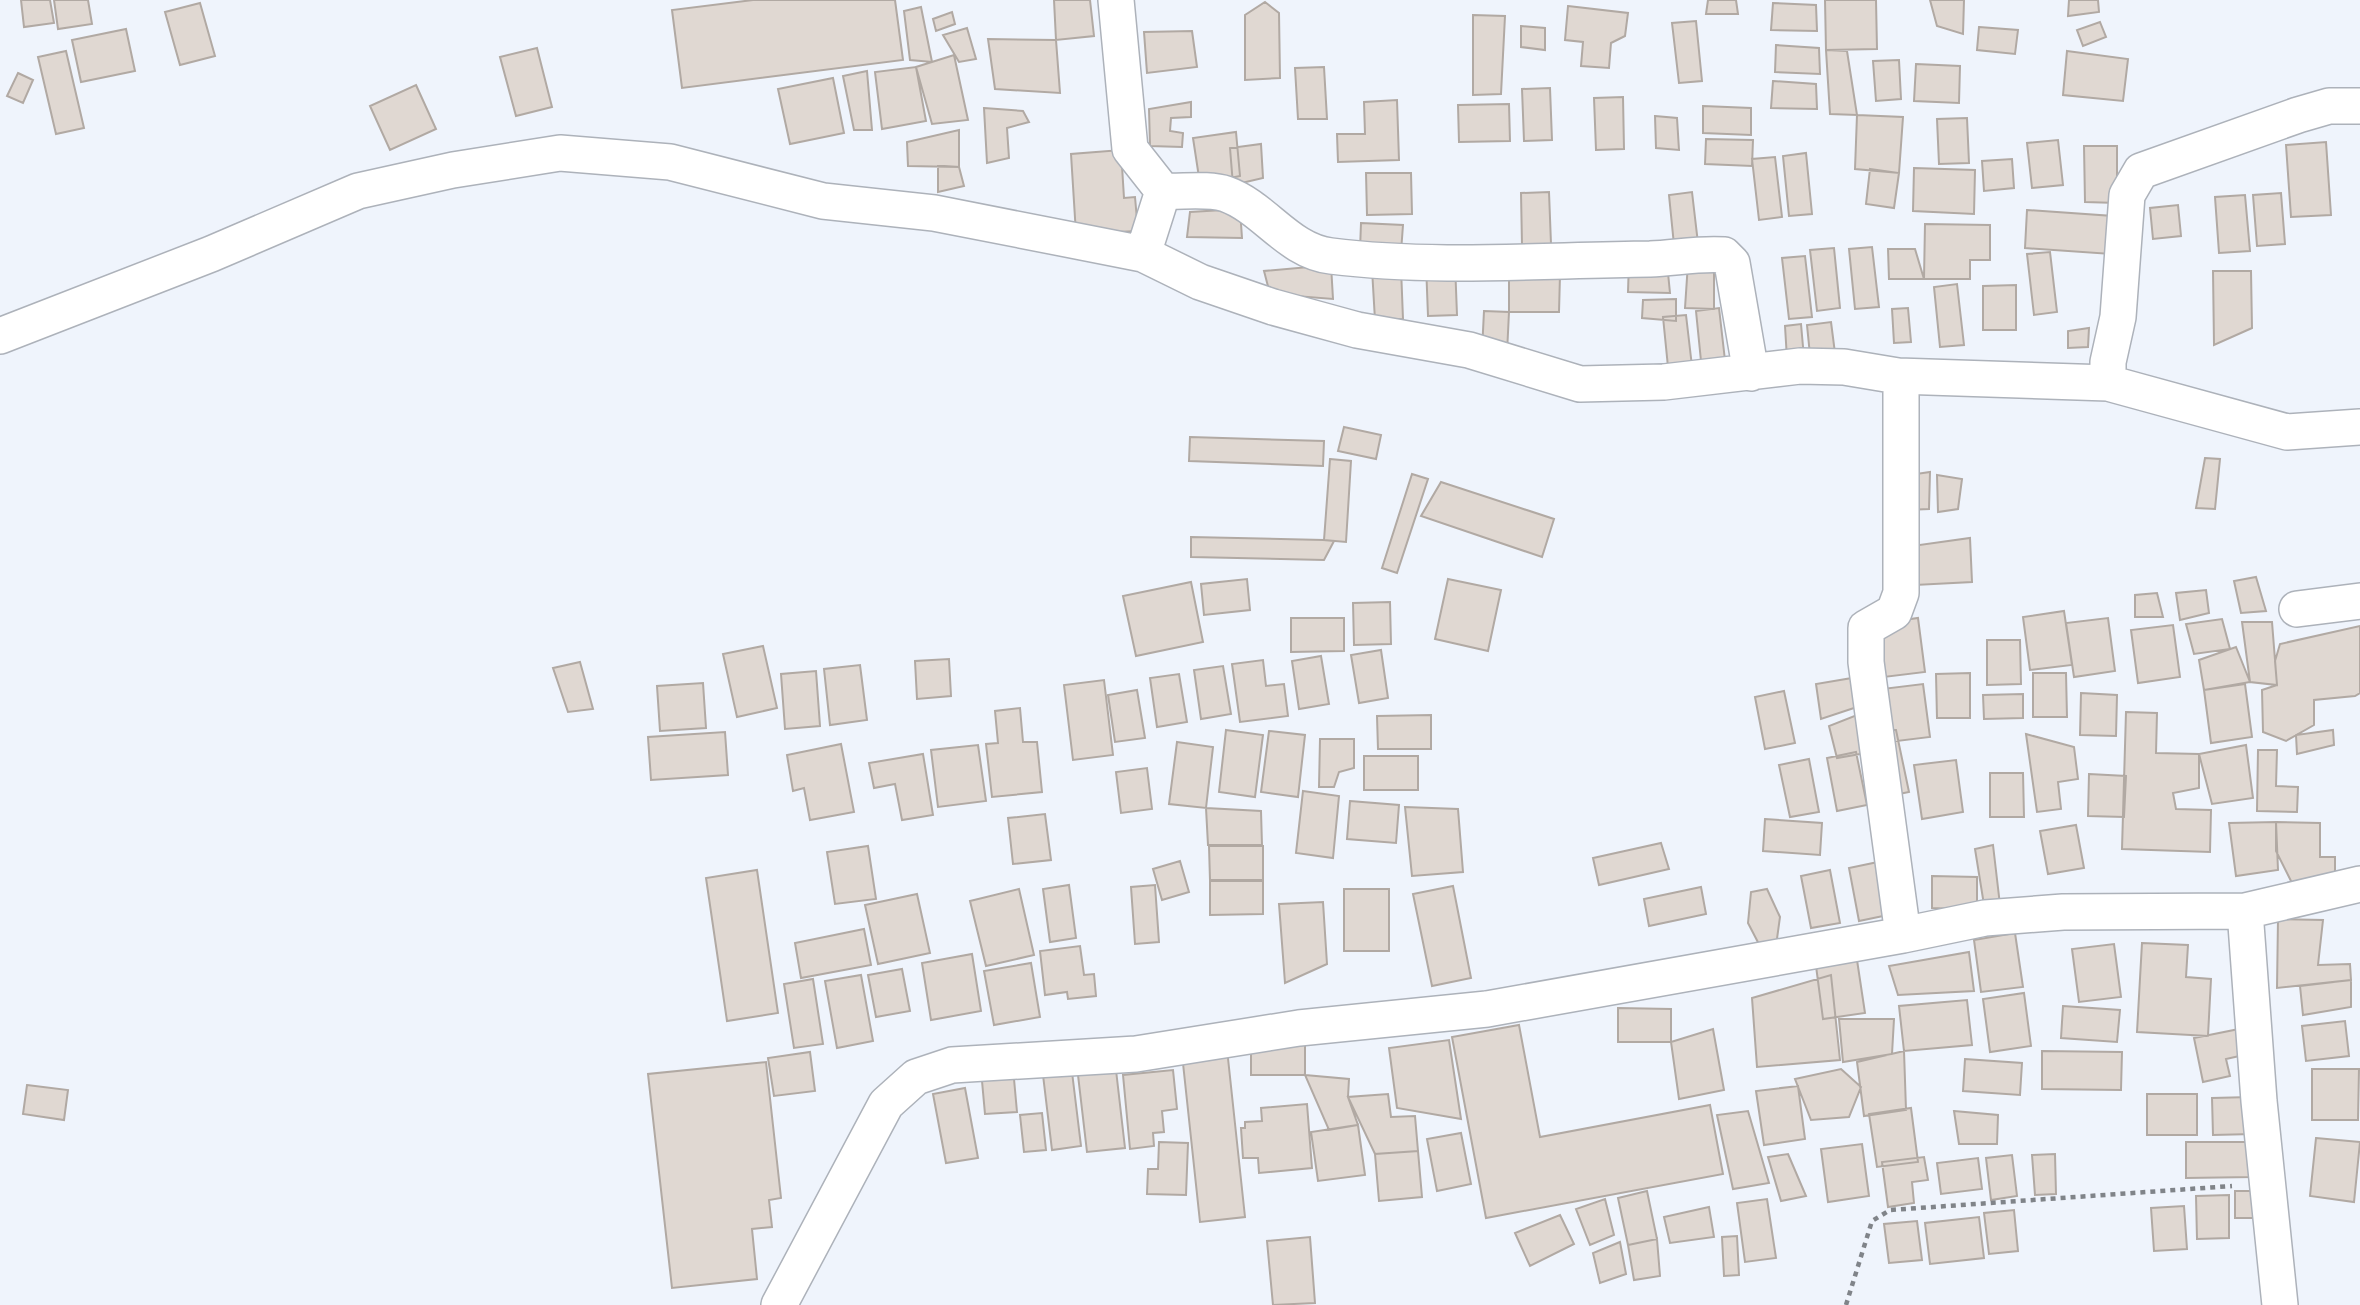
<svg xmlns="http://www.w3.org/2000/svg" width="2360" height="1305" font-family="'Space Grotesk',sans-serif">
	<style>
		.building { fill: #e0d8d2; stroke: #b1a9a3; stroke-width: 2 }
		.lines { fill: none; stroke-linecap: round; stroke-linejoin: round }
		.street-casing { stroke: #adb2ba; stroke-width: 38 }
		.path { stroke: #808489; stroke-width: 4.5; stroke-dasharray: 5 5; stroke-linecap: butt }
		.street { stroke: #fff; stroke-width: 35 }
	</style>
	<rect width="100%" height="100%" fill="#eff4fc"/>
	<!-- building -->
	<path class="building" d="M21 0H50L54 23 24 27Z
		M54 0H88L92 24 58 29Z
		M753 0H895L903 60 682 88 672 10Z
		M1054 0H1090L1094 36 1056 40Z
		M1708 0H1736L1738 14H1706Z
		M1825 0H1876L1877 49 1826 50Z
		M1930 0H1964L1963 34 1937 26Z
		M2069 0H2098L2099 12 2068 16Z
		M1265 2 1279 13 1280 78 1245 80V15Z
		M200 3 215 56 180 65 165 12Z
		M1773 3 1816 5 1817 31 1771 30Z
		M1568 6 1628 13 1625 36 1611 43 1609 68 1581 66 1583 42 1565 40Z
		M921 7 932 62 910 60 904 11Z
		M952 12 955 24 936 31 933 19Z
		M1473 15 1505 16 1501 94 1473 95Z
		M1696 21 1702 81 1679 83 1672 23Z
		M2100 22 2106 37 2083 46 2077 30Z
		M1521 26 1545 28V50L1521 47Z
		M1979 27 2018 30 2015 54 1977 50Z
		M967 28 976 59 959 62 943 35Z
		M126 29 135 71 81 82 72 40Z
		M1192 31 1197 67 1147 73 1144 32Z
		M988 39 1056 40 1060 93 995 89Z
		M1776 45 1819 48 1820 74 1775 72Z
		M537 48 552 107 516 116 500 57Z
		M1826 50 1847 51 1857 115 1830 114Z
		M66 51 84 128 56 134 38 57Z
		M2067 51 2128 59 2123 101 2063 95Z
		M954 55 968 120 932 124 916 67Z
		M1899 60 1901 99 1876 101 1873 61Z
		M1916 64 1960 66 1959 103 1914 101Z
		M916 67 926 121 882 129 875 72Z
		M1324 67 1327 119H1298L1295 68Z
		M867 71 872 130H854L843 76Z
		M18 73 33 80 23 103 7 96Z
		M833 78 844 133 790 144 778 89Z
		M1773 81 1816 84 1817 109 1771 108Z
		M416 85 436 129 390 150 370 106Z
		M1550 88 1552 140 1524 141 1522 89Z
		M1623 97 1624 149 1596 150 1594 98Z
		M1397 100 1399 160 1338 162 1337 134H1365L1364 102Z
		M1191 102V117L1171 118 1170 131 1183 133 1182 147 1150 146 1149 109Z
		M1509 104 1510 141 1459 142 1458 105Z
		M1703 106 1751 108V135L1703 133Z
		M984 108 1023 111 1029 122 1007 128 1009 158 987 163Z
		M1857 115 1903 117 1899 173 1855 169Z
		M1655 116 1677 118 1679 150 1656 148Z
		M1967 118 1969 163 1939 164 1937 119Z
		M959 130V167L908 166 907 142Z
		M1236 132 1240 176 1200 184 1193 138Z
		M1706 139 1753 140 1752 166 1705 164Z
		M2058 140 2063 185 2032 188 2027 143Z
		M2326 142 2331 215 2291 217 2286 145Z
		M1261 144 1263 178 1233 185 1230 148Z
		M2084 146H2117V203L2085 202Z
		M1121 150 1124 198 1135 197 1138 231 1076 234 1071 154Z
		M1806 153 1812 214 1789 216 1783 156Z
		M1775 157 1782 217 1759 220 1752 159Z
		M2012 159 2014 188 1984 191 1982 161Z
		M938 166 959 167 964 186 938 192Z
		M1914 168 1975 170 1974 214 1913 211Z
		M1870 169 1899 173 1894 208 1866 204Z
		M1366 173H1411L1412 214 1367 215Z
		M1549 192 1551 244 1522 245 1521 193Z
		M1692 192 1699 252 1675 255 1669 195Z
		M2281 193 2285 244 2257 246 2253 195Z
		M2245 195 2250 251 2219 253 2215 197Z
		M2178 205 2181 236 2153 239 2150 208Z
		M1240 209 1242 238 1187 237 1190 212Z
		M2027 210 2113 216 2111 254 2025 248Z
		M1361 223 1403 225 1401 252 1360 250Z
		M1925 224 1990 225V260H1970V279H1924Z
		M1872 247 1879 307 1855 309 1849 249Z
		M1834 248 1840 308 1817 311 1810 250Z
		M1888 249H1915L1924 279H1889Z
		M2050 252 2057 312 2034 315 2027 254Z
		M1805 256 1812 317 1789 319 1782 258Z
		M1714 260V309L1685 308 1688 263Z
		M1629 261 1667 263 1670 293 1628 292Z
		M1455 263 1457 315 1428 316 1426 264Z
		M1331 265 1333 299 1270 294 1264 271Z
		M1401 268 1403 319 1375 320 1372 269Z
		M2213 271H2251L2252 328 2214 345Z
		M1509 275H1560L1559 312H1509Z
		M1957 284 1964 345 1940 347 1934 287Z
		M2016 285V330H1983V286Z
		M1676 299V321L1642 318 1643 300Z
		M1719 308 1726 369 1702 371 1696 311Z
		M1908 308 1911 342 1894 343 1892 309Z
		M1484 311 1509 312 1507 353 1482 351Z
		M1686 315 1693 375 1669 377 1663 317Z
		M1831 322 1835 353 1810 355 1807 325Z
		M1801 324 1804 358 1787 359 1785 326Z
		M2089 328 2088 347 2068 348V331Z
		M1344 427 1381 435 1376 459 1338 451Z
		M1190 437 1324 441 1323 466 1189 461Z
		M2205 458 2220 459 2215 509 2196 508Z
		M1330 459 1351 461 1346 542 1324 540Z
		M1930 472 1929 509 1907 510 1909 475Z
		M1412 474 1428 479 1397 573 1382 568Z
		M1937 475 1962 479 1958 509 1938 512Z
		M1441 482 1554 519 1542 557 1421 516Z
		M1191 537 1324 540 1334 541 1324 560 1191 557Z
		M1970 538 1972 582 1915 585 1912 546Z
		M2256 577 2266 611 2241 613 2234 581Z
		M1247 579 1250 610 1204 615 1201 584Z
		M1448 579 1501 590 1488 651 1435 639Z
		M1191 582 1203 642 1136 656 1123 596Z
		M2206 590 2209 613 2180 620 2176 593Z
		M2157 593 2163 617H2135V595Z
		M1390 602 1391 644 1354 645 1353 603Z
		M2064 611 2072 665 2030 670 2023 617Z
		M1291 618H1344V651L1291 652Z
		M1918 618 1925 672 1884 677 1876 624Z
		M2108 618 2115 671 2074 677 2066 623Z
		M2222 619 2230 649 2194 654 2186 624Z
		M2242 622H2272L2277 685 2250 682Z
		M2173 625 2180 677 2138 683 2131 630Z
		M2360 626V693L2355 696 2314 700V725L2286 741 2263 732 2262 690 2277 685 2275 661 2280 644Z
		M1987 640H2020L2021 684 1987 685Z
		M763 646 777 708 737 717 723 654Z
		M2236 647 2250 682 2204 690 2199 660Z
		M1381 650 1388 698 1359 703 1351 655Z
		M1321 656 1329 704 1299 709 1292 661Z
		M949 659 951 696 917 699 915 661Z
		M1263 660 1266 686 1284 684 1288 716 1240 722 1232 664Z
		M580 662 593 709 568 712 553 668Z
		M860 665 867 720 830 725 824 669Z
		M1223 666 1231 714 1201 719 1194 670Z
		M816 671 820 726 785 729 781 674Z
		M1970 673V718H1937L1936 674Z
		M2033 673H2066L2067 717H2033Z
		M1179 674 1187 722 1157 727 1150 678Z
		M1858 677 1863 705 1821 719 1816 684Z
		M1104 680 1113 755 1073 760 1064 685Z
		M703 683 706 728 660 731 657 686Z
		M1923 684 1930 737 1889 742 1882 689Z
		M2245 684 2252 737 2211 743 2204 690Z
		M1137 690 1145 738 1115 742 1108 695Z
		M1784 691 1795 743 1765 749 1755 697Z
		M2081 693 2117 695 2116 736 2080 735Z
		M2023 694V718L1984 719 1983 695Z
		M1020 708 1023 742H1037L1042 792 992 797 986 744 998 743 995 711Z
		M2126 712 2157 713 2156 753 2199 754V788L2173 793 2176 809 2211 810 2210 852 2122 849Z
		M1431 715V749H1378L1377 716Z
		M1857 715 1872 752 1837 758 1829 726Z
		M1226 730 1263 735 1255 797 1219 792Z
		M1879 730H1896L1909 792 1889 796Z
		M2333 730 2334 745 2297 754 2296 735Z
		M1269 731 1305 735 1298 797 1261 792Z
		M725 732 728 775 651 780 648 737Z
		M2026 734 2074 747 2078 779 2058 782 2061 809 2037 812Z
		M1320 739H1354V768L1339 772 1334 787H1319Z
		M1177 742 1213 747 1206 808 1169 804Z
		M841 744 854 812 810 820 804 788 793 791 787 755Z
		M978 745 986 801 938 807 931 750Z
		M2246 745 2253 798 2212 804 2199 754Z
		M2258 750H2277L2276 786 2298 787 2297 812 2257 811Z
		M1856 752 1867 805 1837 811 1827 758Z
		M923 754 933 815 902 820 895 784 874 788 869 763Z
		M1364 756H1418V790H1364Z
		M1809 759 1819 812 1790 817 1779 765Z
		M1956 760 1963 812 1922 819 1914 765Z
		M1147 768 1152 809 1121 813 1116 772Z
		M1990 773H2023L2024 817H1990Z
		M2089 774 2126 776 2124 817 2088 816Z
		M1303 791 1339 796 1333 858 1296 853Z
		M1350 801 1399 805 1396 843 1347 839Z
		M1405 807 1458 809 1463 872 1412 876Z
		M1206 808 1261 811 1262 845H1208Z
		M1045 814 1051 860 1013 864 1008 818Z
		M1765 819 1822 823 1820 855 1763 851Z
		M2276 822 2278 870 2236 876 2229 823Z
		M2276 822 2320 823V857H2335V883H2292L2276 851Z
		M2076 825 2084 868 2048 874 2040 831Z
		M1661 843 1669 869 1599 885 1593 858Z
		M1993 845 2000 905H1984L1975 849Z
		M868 846 876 899 835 904 827 852Z
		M1209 846H1263V880H1210Z
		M1180 861 1189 892 1162 900 1153 869Z
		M1878 862 1888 915 1859 921 1849 868Z
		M757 870 778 1013 727 1021 706 878Z
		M1830 870 1840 923 1811 928 1801 876Z
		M1932 876 1977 877V910L1932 908Z
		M1210 881H1263V914L1210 915Z
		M1069 885 1076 938 1050 942 1043 889Z
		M1155 885 1159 942 1135 944 1131 887Z
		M1453 886 1471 978 1432 986 1413 894Z
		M1701 887 1706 914 1649 926 1644 899Z
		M1019 889 1034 955 986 966 970 901Z
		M1344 889H1389V951H1344Z
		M1767 889 1780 917 1776 946 1762 950 1748 923 1751 892Z
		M917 894 930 953 878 964 865 905Z
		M1323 902 1327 964 1285 983 1279 904Z
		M2278 919 2323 920 2318 965 2350 964 2351 980 2277 988Z
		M864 929 871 965 801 978 795 943Z
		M2015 933 2023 987 1981 992 1974 940Z
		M2142 943 2188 945 2186 977 2211 979 2208 1036 2137 1032Z
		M2114 944 2121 997 2079 1002 2072 949Z
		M1080 946 1084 975 1094 974 1096 996 1068 999 1067 992 1045 995 1040 951Z
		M1969 952 1974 991 1898 995 1889 966Z
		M972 954 981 1011 931 1020 922 963Z
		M1857 960 1865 1013 1823 1019 1816 966Z
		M1031 963 1040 1017 994 1025 984 971Z
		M902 969 910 1011 876 1017 868 975Z
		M861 975 873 1041 837 1048 825 981Z
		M1831 975 1840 1060 1757 1067 1752 998Z
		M813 979 823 1044 794 1048 784 984Z
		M2351 980V1007L2303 1015 2300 986Z
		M2024 993 2031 1046 1990 1052 1983 999Z
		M1967 1000 1972 1045 1904 1051 1899 1006Z
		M2063 1006 2120 1010 2117 1042 2061 1038Z
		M1618 1008 1671 1009V1042H1618Z
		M1839 1019H1894L1892 1054 1843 1062Z
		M2345 1021 2349 1056 2306 1061 2302 1026Z
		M1519 1025 1540 1137 1710 1105 1723 1174 1486 1218 1452 1037Z
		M1713 1029 1724 1090 1679 1099 1671 1042Z
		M2239 1029 2244 1055 2226 1059 2230 1076 2203 1082 2194 1038Z
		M1449 1040 1461 1119 1397 1108 1389 1048Z
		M1251 1041 1305 1042V1075H1251Z
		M1227 1049 1245 1217 1200 1222 1182 1054Z
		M1904 1051 1906 1110 1864 1116 1857 1062Z
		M2042 1051 2122 1052 2121 1090 2042 1089Z
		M810 1052 815 1091 774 1096 768 1058Z
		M1965 1059 2022 1063 2020 1095 1963 1091Z
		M766 1062 781 1198 769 1200 772 1227 752 1229 757 1279 672 1288 648 1074Z
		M1013 1068 1017 1112 985 1114 981 1070Z
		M1841 1069 1861 1087 1849 1117 1811 1120 1795 1079Z
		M2312 1069H2359L2358 1120H2312Z
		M1116 1070 1125 1148 1087 1152 1078 1075Z
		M1173 1070 1177 1109 1162 1111 1164 1132 1153 1133 1154 1146 1130 1149 1123 1075Z
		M1072 1072 1081 1146 1052 1150 1043 1075Z
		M1305 1075 1349 1079 1348 1097 1358 1125 1329 1130Z
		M27 1085 68 1090 64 1120 23 1114Z
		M1798 1086 1805 1139 1764 1145 1756 1091Z
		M965 1088 978 1158 946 1163 933 1094Z
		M1388 1094 1391 1117 1415 1116 1418 1151 1375 1154 1348 1097Z
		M2147 1094H2197V1135H2147Z
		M2251 1097 2253 1134 2213 1135 2212 1098Z
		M1307 1104 1312 1168 1259 1173 1258 1158H1243L1241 1128H1245V1122L1262 1121 1261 1108Z
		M1911 1108 1918 1162 1877 1167 1869 1114Z
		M1748 1111 1769 1183 1733 1189 1717 1115Z
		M1954 1111 1998 1115 1997 1144H1959Z
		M1042 1113 1046 1150 1024 1152 1020 1115Z
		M1358 1125 1365 1175 1318 1181 1311 1132Z
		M1461 1133 1471 1184 1437 1191 1427 1139Z
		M2316 1138 2360 1142 2354 1202 2310 1196Z
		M1159 1142 1188 1143 1186 1195 1147 1194 1148 1169H1158Z
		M2186 1142H2253V1177L2186 1178Z
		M1862 1144 1869 1196 1828 1202 1821 1149Z
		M1418 1151 1422 1197 1379 1201 1375 1154Z
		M1788 1154 1806 1196 1781 1201 1768 1157Z
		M2055 1154 2056 1194 2035 1195 2032 1155Z
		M2012 1155 2017 1196 1991 1200 1986 1158Z
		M1924 1157 1928 1180 1912 1182 1914 1203 1888 1207 1882 1162Z
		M1978 1158 1982 1189 1941 1194 1937 1163Z
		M1647 1191 1657 1239 1628 1245 1618 1198Z
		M2235 1191H2262L2261 1218H2235Z
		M2229 1195V1238L2197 1239 2196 1196Z
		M1605 1199 1614 1235 1590 1245 1576 1209Z
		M1767 1199 1776 1258 1745 1262 1737 1203Z
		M2184 1206 2187 1249 2154 1251 2151 1208Z
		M1709 1207 1714 1237 1670 1243 1664 1217Z
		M2014 1210 2018 1251 1989 1254 1984 1213Z
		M1560 1215 1574 1244 1530 1266 1515 1233Z
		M1979 1217 1984 1258 1930 1264 1925 1223Z
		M1917 1221 1922 1260 1889 1263 1884 1224Z
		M1737 1236 1739 1275 1724 1276 1722 1237Z
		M1310 1237 1315 1303 1273 1305 1267 1241Z
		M1657 1239 1660 1276 1634 1280 1628 1245Z
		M1620 1242 1626 1274 1600 1283 1593 1253Z"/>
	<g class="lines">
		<!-- street casing -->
		<g class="street-casing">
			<path id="street" d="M1116 0 1130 149 1163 191 1143 254
				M1163 191C1182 192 1209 188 1226 194 1265 208 1288 251 1331 256 1435 269 1544 260 1650 259 1675 258 1700 253 1724 255L1732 263 1751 373
				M0 336 211 254 358 191 453 170 560 153 670 162 823 201 934 213 1143 254 1200 282 1273 307 1357 330 1469 350 1580 384 1664 382 1800 366 1844 367 1898 376
				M2108 383 2287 432 2360 427
				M2297 609 2360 601
				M2245 911 2259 1101 2280 1305
				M1903 935 1866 662V628L1894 612 1901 593V389L1898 376 2108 383V362L2118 317 2127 195 2141 171 2298 115 2329 106H2360
				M779 1305 886 1104 916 1077 952 1065 1136 1054 1299 1028 1487 1009 1903 935 1985 918 2063 912 2245 911 2360 884"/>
		</g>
		<!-- path -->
		<path class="path" d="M1846 1305 1872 1221 1890 1210 2232 1186"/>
		<!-- street -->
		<use href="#street" class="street"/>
	</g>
</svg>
